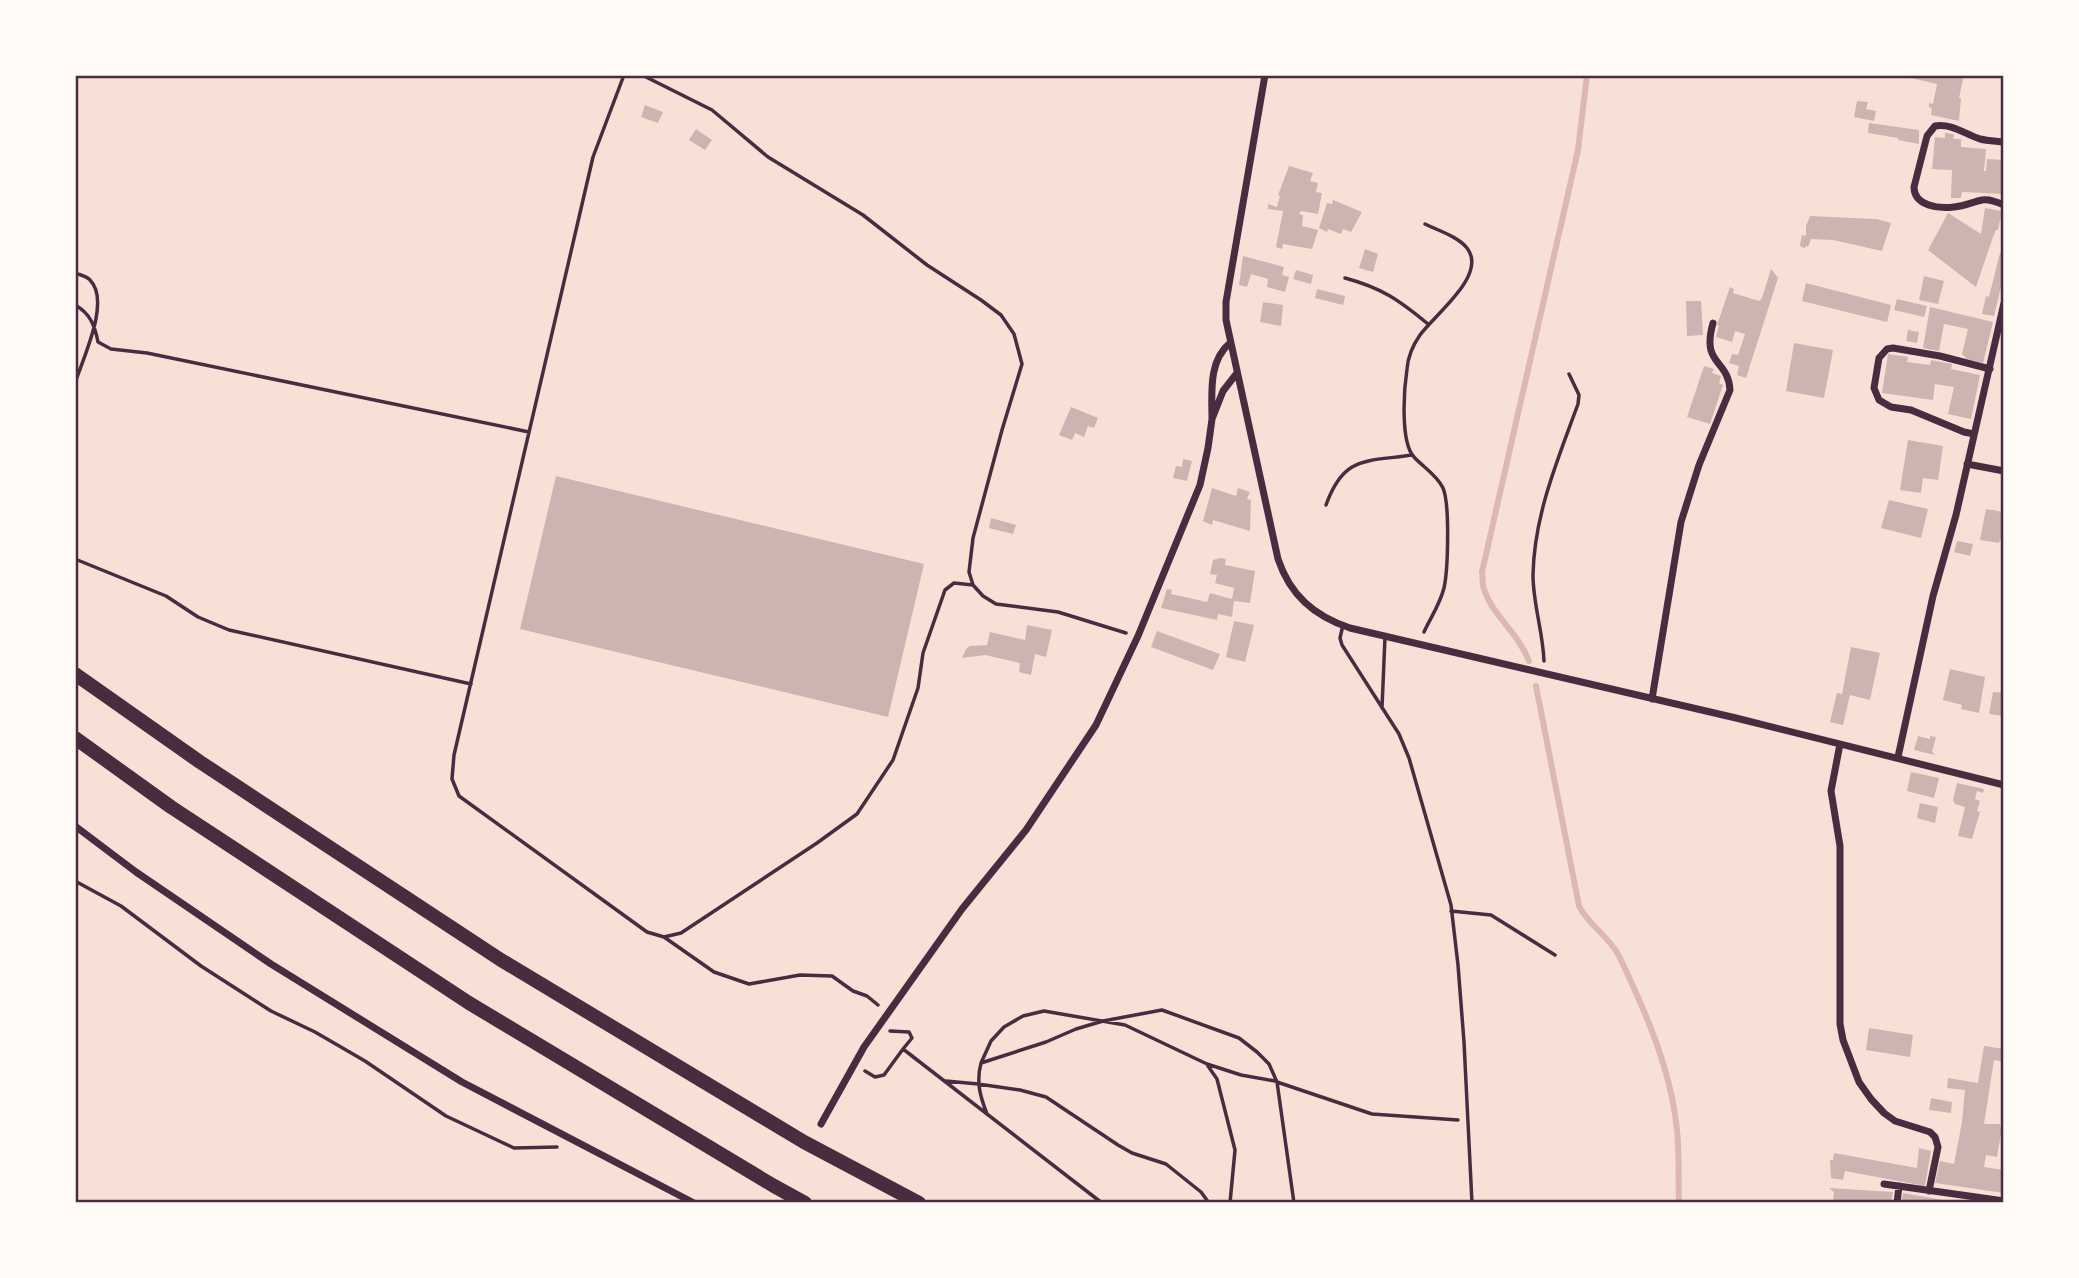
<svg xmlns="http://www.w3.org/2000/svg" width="2079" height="1278" font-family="Arial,sans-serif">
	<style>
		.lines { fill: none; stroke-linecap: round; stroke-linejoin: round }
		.stream { stroke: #dcb8b0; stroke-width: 6 }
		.building { fill: #ccb4b1 }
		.path { stroke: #4a2c40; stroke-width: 3.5 }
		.service { stroke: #4a2c40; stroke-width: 3.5 }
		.minor { stroke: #4a2c40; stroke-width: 7 }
		.motorway { stroke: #4a2c40; stroke-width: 14 }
		.neatline { fill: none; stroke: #4a2c40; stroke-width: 2.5 }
	</style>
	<rect width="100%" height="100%" fill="#f7e1d7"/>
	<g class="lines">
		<!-- stream -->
		<path class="stream" d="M1529 661C1519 634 1492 615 1484 589 1482 584 1483 577 1482 572L1578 150 1587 75
			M1536 686 1579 906C1589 926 1609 936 1619 956 1644 1008 1669 1065 1676 1122 1680 1148 1678 1176 1679 1203"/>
	</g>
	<!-- building -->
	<path class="building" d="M1898 75H1964L1959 98H1961L1959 121 1931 115 1932 108 1929 107V103L1933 104 1937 84Z
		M1857 101 1868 102 1866 109 1876 111 1874 121 1854 117Z
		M645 105 663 112 658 123 641 117Z
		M1869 123 1919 130V144L1898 140V138L1868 133Z
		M696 129 712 140 705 150 689 140Z
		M1945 133 1954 134 1953 139H1961V147L1986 149 1984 171H1986L1987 159 2004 160V194L1962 192 1961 198H1951L1952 170 1932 169 1935 137 1945 138Z
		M1289 166 1313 173 1310 181 1318 183 1316 192 1322 193 1318 214 1301 211 1299 214 1303 215 1302 226 1318 230 1312 249 1283 244 1282 249 1276 247 1283 211 1268 209V204L1277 207 1280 196 1278 195Z
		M1333 200 1362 212 1351 232 1343 229 1341 234 1328 229 1327 232 1319 228 1327 203 1332 204Z
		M1985 208 2002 211 1998 230H1996L1993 237 1976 287 1928 250 1948 213 1981 234Z
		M1810 216 1876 219 1891 223 1882 251 1833 240 1811 239 1808 247 1806 246 1805 248 1801 247 1800 245 1802 235 1806 236V226Z
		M1365 249 1378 254 1373 272 1359 268Z
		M2000 253 2004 254V274L1994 316 1982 314 1986 296 1989 297Z
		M1243 256 1284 267 1282 275 1289 277 1285 292 1267 287 1268 279 1251 274 1247 287 1239 285Z
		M1771 269 1778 278 1746 378 1737 375 1739 366 1729 363 1732 354 1738 355 1745 334 1735 331 1732 342 1716 337 1719 326 1717 325 1730 287 1734 289 1733 293 1759 301 1762 298Z
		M1296 270 1313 275 1311 284 1293 279Z
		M1924 276 1944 281 1938 304 1919 300Z
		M1806 283 1891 305 1887 322 1802 301Z
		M1317 289 1345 296 1343 305 1315 298Z
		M1897 299 1927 306 1924 317 1894 310Z
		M1686 301H1701L1703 335 1687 336Z
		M1263 302 1283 305 1281 326 1260 322Z
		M1930 307 1993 322 1983 363 1967 359 1962 354 1968 329 1944 324 1939 351 1923 348Z
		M1908 330 1919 332 1917 343 1906 341Z
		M1794 343 1833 350 1824 398 1786 391Z
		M1888 354 1908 357 1907 362 1930 365 1931 360 1952 364 1951 369 1980 375 1971 419 1948 414 1954 387 1935 384 1933 400 1882 393Z
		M1704 366 1714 369 1712 373 1721 376 1719 383 1723 385 1710 424 1687 417Z
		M1071 407 1098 418 1094 428 1088 426 1084 437 1075 433 1072 440 1059 435Z
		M1908 440 1943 446 1938 480 1923 478 1921 493 1900 490Z
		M1183 459 1192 461 1187 481 1173 478 1176 466 1182 467Z
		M556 476 924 564 888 717 520 629Z
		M1212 488 1236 496 1238 488 1250 492 1247 499 1251 500 1250 531 1213 520 1212 525 1203 521Z
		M1889 500 1928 509 1921 538 1881 528Z
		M1986 509 2004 512V540H2000L1999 543 1980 540Z
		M991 518 1016 525 1013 534 989 528Z
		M1957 541 1973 544 1970 556 1954 552Z
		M1221 558 1226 559 1225 565 1255 571 1250 603 1234 601 1232 617 1218 614 1217 620 1161 608 1167 589 1172 590 1171 594 1207 602 1210 593 1232 599 1234 588 1215 583 1217 575 1210 574 1213 560Z
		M1234 621 1254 625 1245 662 1226 657Z
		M1027 625 1052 630 1046 657 1035 654 1031 675 1019 672 1020 663 985 655 962 658 966 649 970 646 987 645 990 632 1025 640Z
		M1157 631 1220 654 1213 670 1151 647Z
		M1851 647 1880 653 1870 700 1850 695 1843 725 1830 722 1837 693 1842 694Z
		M1950 669 1985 677 1979 713 1961 709 1962 705 1943 700Z
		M1993 692 2004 693V716L1989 714Z
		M1918 736 1930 739V736L1936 737 1932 752 1935 755 1914 750Z
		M1911 772 1939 778 1934 798 1907 791Z
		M1957 783 1984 789 1983 793 1977 791 1975 799 1980 801 1977 811 1980 812 1972 839 1958 836 1965 807 1955 804 1953 800Z
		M1920 803 1938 807 1935 823 1917 818Z
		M1869 1028 1913 1035 1910 1057 1866 1050Z
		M1984 1046 2004 1049V1062L1994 1060 1984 1124H2000V1127H2002L1997 1157 1986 1155 1984 1167 2004 1170V1193L1935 1183 1940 1161 1954 1164 1962 1122 1965 1090 1947 1088 1948 1078 1978 1083Z
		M1931 1098 1952 1102 1951 1113 1929 1110Z
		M1919 1148 1931 1151 1925 1186 1845 1171 1843 1180 1831 1178 1830 1160H1833L1834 1153 1917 1168Z
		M1829 1188 1893 1192 1891 1203H1833L1834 1192Z
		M1903 1193 1949 1201V1203H1901Z"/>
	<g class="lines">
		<!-- path -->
		<path class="path" d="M624 75 593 157 454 755 452 779 459 796 647 932 664 937 681 933 817 843 857 814 893 760 918 688 923 653 945 590 954 583 973 585
			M642 75 712 110 768 157 863 215 927 265 981 300 1001 315 1014 334 1022 364 1002 430 973 538 969 572 973 585 983 596 996 604 1058 612 1126 633
			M75 273C80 275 87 276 90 280 111 301 83 358 75 383
			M1345 278C1382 288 1399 300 1428 324
			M75 305C90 313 95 326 98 342L111 349 147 353 529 432
			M1326 505C1344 455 1366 462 1412 455
			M75 559 166 596 198 617 229 630 471 684
			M1424 632C1431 617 1440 604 1444 588 1448 570 1450 504 1443 488 1437 475 1423 467 1414 457 1400 442 1404 389 1407 369 1408 356 1413 345 1420 335 1435 314 1488 275 1467 248 1457 236 1439 231 1425 224
			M1544 661C1543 632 1533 604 1533 575 1534 515 1558 459 1578 404L1579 395 1569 374
			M75 881 121 906 201 966 271 1011 315 1032 365 1061 446 1116 514 1148 557 1147
			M664 937 714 972 749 984 800 975 832 976 853 991 867 996 878 1005
			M890 1031 909 1032 912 1038 903 1049
			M981 1063 991 1041 1004 1027 1023 1016 1044 1011 1125 1025 1207 1064 1241 1075 1275 1081
			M1208 1066 1217 1079 1235 1150 1230 1203
			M865 1071 875 1077 884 1075 903 1049 1102 1203
			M946 1081 978 1084 1020 1090 1046 1097 1118 1145 1132 1153 1166 1164 1201 1192 1209 1203
			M987 1114C980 1096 976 1082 981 1063L1046 1042 1076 1029 1103 1021 1162 1010 1239 1038 1257 1052 1269 1064 1277 1082
			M1294 1203 1277 1082 1372 1114 1458 1120"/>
		<!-- service -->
		<path class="service" d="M1343 625 1340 638 1342 645 1399 734 1409 758 1451 905 1458 965 1464 1042 1472 1203
			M1382 708 1385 637
			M1451 911 1491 915 1555 955"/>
		<!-- minor -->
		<path class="minor" d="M1265 75 1226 302V320L1278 559C1290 595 1314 616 1350 628L1736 718 2004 785
			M2004 142C1996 141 1988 141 1980 139 1965 134 1951 123 1935 126L1927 136 1914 187C1914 206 1939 209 1954 207 1964 206 1973 202 1982 200 1990 199 1997 202 2004 205
			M1230 343C1208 361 1212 394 1212 419L1223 391 1237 373
			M1974 434 1964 432 1911 410 1891 407 1879 400 1874 388 1879 358 1887 349 1893 348 1940 356 1990 369
			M1967 464 2004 471
			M1652 699 1681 522 1699 465 1730 390C1728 358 1701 366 1713 323
			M1840 744 1831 791 1840 846V1024L1843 1040 1859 1082 1871 1099 1884 1113 1895 1121 1930 1132 1935 1137 1938 1147 1929 1191
			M1898 757 1933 596 1956 515 2004 303
			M75 826 136 872 271 964 462 1082 694 1203
			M821 1124 864 1047 962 909 1026 830 1096 725 1138 636 1200 485 1208 448 1212 419
			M1884 1184 2004 1201
			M1897 1203 1899 1186"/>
		<!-- motorway -->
		<path class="motorway" d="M75 674 200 762 501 960 804 1142 919 1203
			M75 738 171 807 469 1003 774 1186 805 1203"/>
	</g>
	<!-- border -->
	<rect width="2079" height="1278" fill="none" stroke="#fffaf5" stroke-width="154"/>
	<rect x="77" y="77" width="1925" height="1124" class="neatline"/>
</svg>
